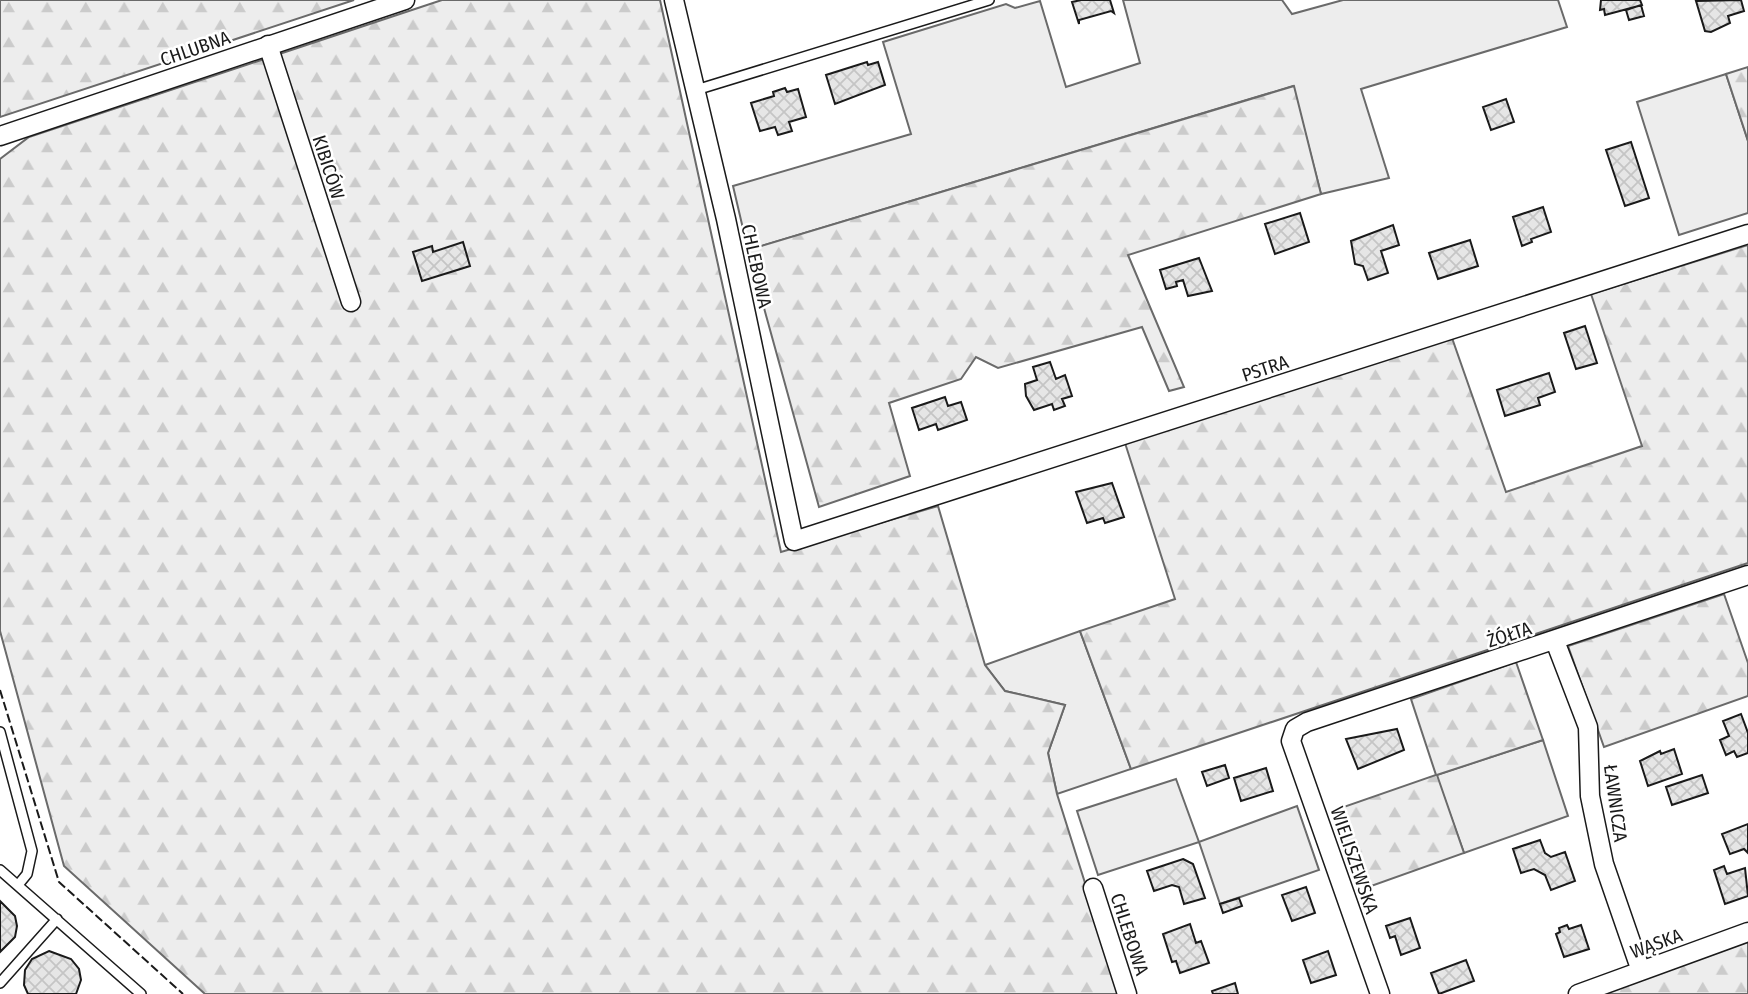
<svg xmlns="http://www.w3.org/2000/svg" width="1748" height="994" font-family="'Fira Sans Condensed',sans-serif">
	<style>
		.built { fill: #ededed; stroke: #6a6a6a; stroke-width: 2 }
		.forest { fill: url(#forest-firs); stroke: #6a6a6a; stroke-width: 2 }
		.building { fill: url(#building-cross-hatch); stroke: #1a1a1a; stroke-width: 2 }
		.lines { fill: none; stroke-linecap: round; stroke-linejoin: round }
		.lane-casing { stroke: #1a1a1a; stroke-width: 12 }
		.street-casing { stroke: #1a1a1a; stroke-width: 21 }
		.lane { stroke: #fff; stroke-width: 9 }
		.street { stroke: #fff; stroke-width: 18 }
		.fence { stroke: #1a1a1a; stroke-width: 2; stroke-dasharray: 9 3.5; stroke-linecap: butt }
		.labels { text-anchor: middle; stroke-width: 5; stroke-linejoin: round; paint-order: stroke }
		.street-label { font-size: 19px; fill: #1a1a1a; stroke: #fff }
	</style>
	<defs>
		<pattern id="forest-firs" width="22" height="20" patternUnits="userSpaceOnUse" patternTransform="scale(1.75)"><rect width="22" height="20" fill="#ededed"/><path d="M5 1l3.5 6h-7zM16 11l3.5 6h-7z" fill="#cbcbcb"/></pattern>
		<pattern id="building-cross-hatch" width="8" height="8" patternUnits="userSpaceOnUse" patternTransform="scale(1.75)"><rect width="8" height="8" fill="#e6e6e6"/><path d="M0 0l8 8M0 8l8-8" fill="none" stroke="#c5c5c5"/></pattern>
	</defs>
	<rect width="100%" height="100%" fill="#fff"/>
	<!-- built -->
	<path class="built" d="M1123 0H1282L1292 14 1343 0H1558L1567 27 1361 89 1389 178 1321 194 1293 86 748 250 733 186 911 134 883 42 1006 4 1015 8 1040 1 1066 87 1140 63Z
		M1726 74 1748 141V213L1679 235 1637 102Z
		M1080 631 1131 769 1057 794 1048 753 1065 705 1005 691 985 665Z
		M1543 740 1568 816 1464 853 1436 775Z
		M1176 779 1199 842 1297 806 1319 870 1220 904 1199 842 1098 875 1077 811Z"/>
	<!-- forest -->
	<path class="forest" d="M0 0H354L0 117Z
		M442 0H660L781 552 938 506 985 665 1005 691 1065 705 1048 753 1057 794 1120 994H205L64 866 0 631V159L29 137Z
		M1748 67V141L1726 74Z
		M1294 86 1321 194 1128 255 1184 387 1169 391 1142 327 998 368 976 357 961 379 889 403 910 476 819 507 748 250Z
		M1748 245V563L1131 769 1080 631 1175 599 1125 443 1452 338 1506 492 1642 446 1591 294Z
		M1724 594 1748 663V696L1604 747 1568 646Z
		M1516 662 1543 740 1437 775 1464 853 1360 890 1332 811 1436 775 1411 699Z
		M1748 939V994H1598Z"/>
	<!-- building -->
	<path class="building" d="M1081 0H1110L1114 13 1111 11 1079 20V24L1072 2Z
		M1601 0H1640L1642 5 1605 15 1604 9 1600 10Z
		M1741 0 1744 11 1728 16 1730 23 1711 32 1705 31 1696 1Z
		M1641 5 1644 16 1629 20 1626 10Z
		M867 62 868 65 878 62 885 85 835 104 826 75Z
		M785 88 787 92 798 89 806 117 789 122 792 131 778 135 775 127 760 131 751 103 774 96 773 92Z
		M1506 99 1514 122 1491 130 1483 107Z
		M1631 142 1649 198 1625 206 1606 150Z
		M1543 207 1551 232 1531 239 1532 242 1522 246 1513 217Z
		M1300 213 1309 242 1275 254 1265 224Z
		M1393 225 1399 245 1381 251 1388 273 1368 280 1363 266 1355 264 1351 241Z
		M1470 240 1478 266 1438 279 1429 253Z
		M463 242 470 266 422 281 413 252 432 246 433 252Z
		M1199 258 1212 291 1188 296 1183 280 1176 282 1177 286 1166 289 1160 270Z
		M1585 326 1597 363 1576 369 1564 333Z
		M1050 362 1056 379 1065 375 1072 396 1062 399 1065 406 1054 410 1052 404 1034 410 1026 396 1025 384 1037 380 1033 367Z
		M1549 373 1555 392 1538 398 1540 405 1505 416 1497 390Z
		M945 397 948 406 961 402 967 420 938 430 936 424 919 430 912 408Z
		M1112 483 1124 517 1105 523 1103 518 1087 523 1076 492Z
		M1741 714 1748 733V753L1737 757 1734 751 1726 755 1720 740 1729 736 1723 721Z
		M1397 729 1404 750 1358 769 1346 739Z
		M1674 749 1682 774 1648 786 1640 761 1660 751 1661 754Z
		M1225 765 1229 778 1207 786 1202 772Z
		M1266 768 1273 791 1241 801 1234 778Z
		M1702 775 1708 793 1672 805 1666 787Z
		M1748 824V853L1744 849 1730 854 1722 834Z
		M1540 840 1545 853 1551 857 1565 852 1575 881 1551 890 1545 875 1534 869 1521 873 1513 849Z
		M1183 859 1193 864 1205 898 1184 904 1179 887 1172 885 1154 891 1147 871Z
		M1724 866 1727 874 1745 868 1748 896 1725 904 1714 870Z
		M1306 887 1315 913 1292 921 1282 895Z
		M1239 898 1242 906 1223 913 1220 904Z
		M0 901 15 916 17 926 15 937 0 952Z
		M1410 918 1420 948 1401 955 1395 936 1390 938 1386 926Z
		M1190 924 1196 943 1201 941 1209 963 1180 973 1176 961 1172 962 1163 934Z
		M1567 925 1569 929 1581 925 1589 949 1564 957 1556 934 1560 932 1559 928Z
		M49 951 71 959 79 969 81 980 76 994H28L24 985 25 970 32 959Z
		M1328 951 1336 975 1311 983 1303 960Z
		M1466 960 1474 981 1439 994 1431 973Z
		M1235 983 1238 994H1213L1212 991Z"/>
	<g class="lines">
		<!-- lane casing -->
		<g class="lane-casing">
			<path id="lane" d="M696 90 989 0
				M0 732 32 851 27 874 18 885
				M0 870 141 994
				M0 983 57 919"/>
		</g>
		<!-- street casing -->
		<g class="street-casing">
			<path id="street" d="M674 0 726 219 794 541 1748 234
				M268 45 351 302
				M0 136 405 0
				M1555 641 1588 727 1590 796 1604 864 1641 971
				M1093 888 1127 994
				M1380 994 1291 741 1295 729 1307 722 1748 575
				M1578 994 1748 932"/>
		</g>
		<!-- lane -->
		<use href="#lane" class="lane"/>
		<!-- street -->
		<use href="#street" class="street"/>
		<!-- fence -->
		<path class="fence" d="M0 690 59 882 183 994"/>
	</g>
	<g class="labels">
		<!-- street labels -->
		<g class="street-label">
			<text transform="translate(195 48) rotate(-19)" y="7">CHLUBNA</text>
			<text transform="translate(329 167) rotate(72)" y="7">KIBICÓW</text>
			<text transform="translate(757 266) rotate(78)" y="7">CHLEBOWA</text>
			<text transform="translate(1265 368) rotate(-18)" y="7">PSTRA</text>
			<text transform="translate(1509 634) rotate(-18)" y="7">ŻÓŁTA</text>
			<text transform="translate(1616 803) rotate(82)" y="7">ŁAWNICZA</text>
			<text transform="translate(1355 860) rotate(71)" y="7">WIELISZEWSKA</text>
			<text transform="translate(1130 934) rotate(72)" y="7">CHLEBOWA</text>
			<text transform="translate(1656 943) rotate(-20)" y="7">WĄSKA</text>
		</g>
	</g>
</svg>
